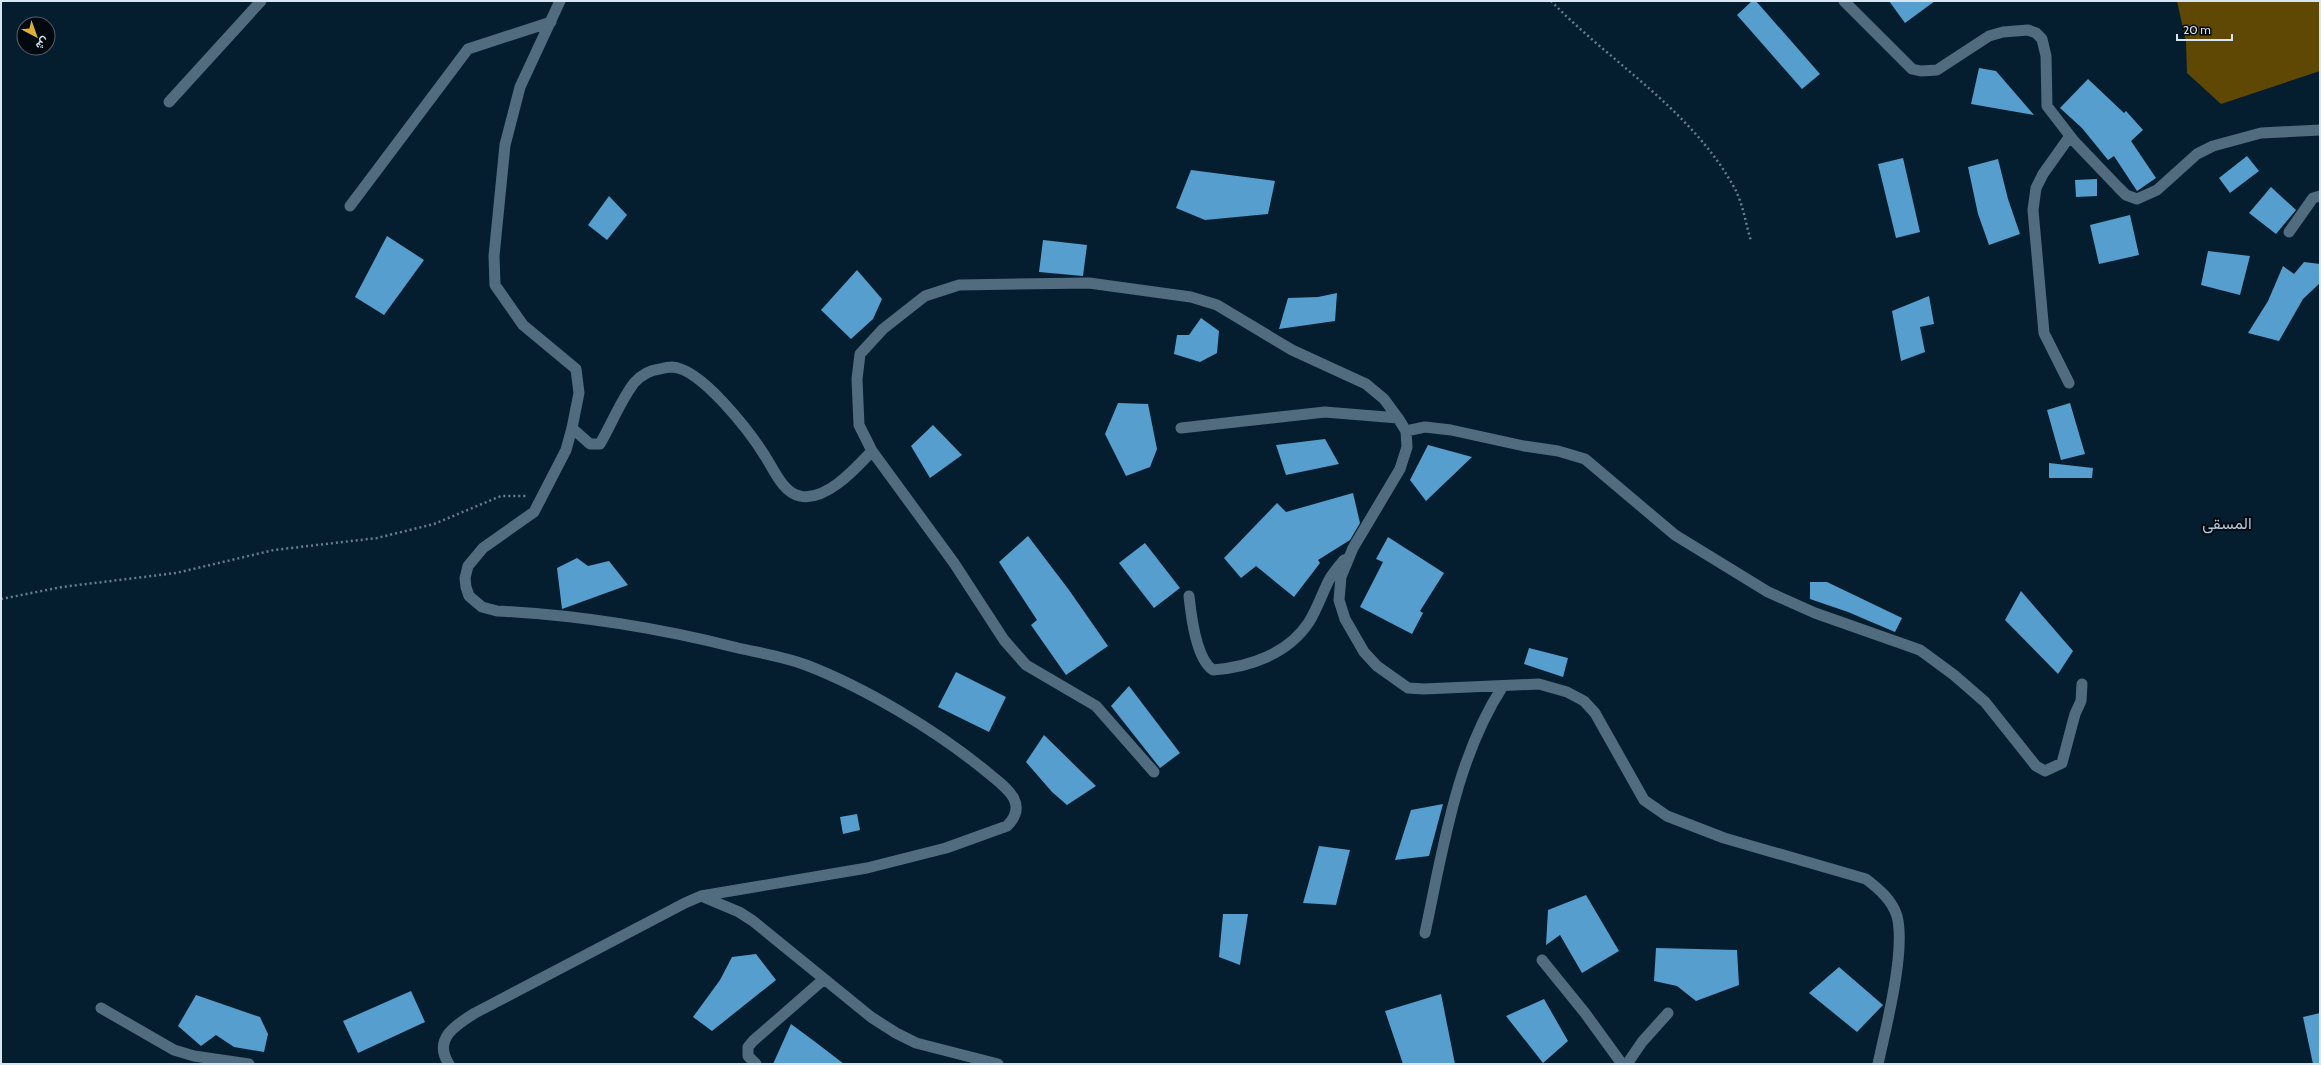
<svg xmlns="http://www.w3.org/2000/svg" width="2321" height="1065" font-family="Cabin,Vazirmatn,sans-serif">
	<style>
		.forest { fill: #5f4704 }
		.building { fill: #559ece }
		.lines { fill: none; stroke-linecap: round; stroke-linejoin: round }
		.path { stroke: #697d8b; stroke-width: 2.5; stroke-dasharray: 2 3; stroke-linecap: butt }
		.minor { stroke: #516c7f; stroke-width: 11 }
		.labels { text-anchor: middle; stroke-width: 4; stroke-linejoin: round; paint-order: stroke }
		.quarter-label { font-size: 16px; fill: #adcae0; stroke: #01080e }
	</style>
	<rect width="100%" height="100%" fill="#051e2f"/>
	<!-- forest -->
	<path class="forest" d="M2177 1H2320V71L2221 104 2187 73 2186 42Z"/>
	<!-- building -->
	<path class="building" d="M1752 1H1756L1820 74 1802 89 1737 15Z
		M1889 1H1935L1905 23Z
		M1979 68 1996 71 2034 115 1971 104Z
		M2088 79 2124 113 2126 111 2143 130 2131 141 2156 178 2137 191 2114 156 2108 160 2082 128 2060 108Z
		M2247 156 2259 171 2230 193 2219 178Z
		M1903 158 1920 232 1896 238 1878 164Z
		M1998 159 2008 199 2020 234 1989 245 1978 214 1968 167Z
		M1191 170 1275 181 1268 214 1205 220 1176 208Z
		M2097 179V196L2076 197 2075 180Z
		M2271 187 2296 210 2276 234 2249 213Z
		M609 196 627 215 607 240 588 225Z
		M2130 215 2139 255 2099 264 2090 225Z
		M387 236 424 260 384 315 355 297Z
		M1043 240 1087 245 1083 276 1039 272Z
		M2208 251 2250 256 2240 295 2201 285Z
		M2304 262 2320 264V283L2303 299 2279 341 2248 333 2268 301 2283 266 2294 274Z
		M857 270 882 299 873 319 851 339 821 310Z
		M1337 293 1335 321 1279 329 1288 298 1318 297Z
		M1929 296 1934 324 1920 327 1925 352 1901 361 1892 311Z
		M1201 318 1219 331 1217 353 1200 362 1174 354 1177 335H1189Z
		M1118 403 1148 404 1157 449 1150 467 1126 476 1105 434Z
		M2070 403 2085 454 2061 460 2047 410Z
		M933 425 962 455 930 478 911 446Z
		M1325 439 1339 464 1286 475 1276 445Z
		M1428 445 1472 457 1426 501 1410 480Z
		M2049 463 2093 468 2092 478H2049Z
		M1353 493 1360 523 1350 540 1318 560 1320 563 1294 597 1256 566 1241 578 1224 558 1277 503 1286 512Z
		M1028 536 1069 590 1108 646 1066 675 1031 625 1037 620 999 562Z
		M1388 537 1444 573 1420 611 1423 613 1412 634 1360 607 1383 562 1376 559Z
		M1145 543 1180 588 1154 608 1119 563Z
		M577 558 588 566 609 561 628 585 562 609 557 568Z
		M1810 582H1827L1902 618 1895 632 1848 612 1810 599Z
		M2021 591 2073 651 2058 674 2005 620Z
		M1529 648 1568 658 1563 677 1524 664Z
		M956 672 1006 697 989 732 938 707Z
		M1129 686 1180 753 1160 768 1111 706Z
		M1044 735 1096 786 1067 805 1052 792 1026 762Z
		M1443 804 1429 856 1395 860 1411 810Z
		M857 814 860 830 843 834 840 817Z
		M1319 846 1350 850 1336 905 1303 903Z
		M1586 895 1619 951 1582 973 1560 935 1546 945 1548 910Z
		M1223 914H1248L1240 965 1219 957Z
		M1656 948 1737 950 1739 985 1696 1001 1677 986 1654 981Z
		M756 954 776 980 712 1031 693 1017 720 980 732 957Z
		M1839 967 1883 1005 1857 1032 1809 993Z
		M411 991 425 1022 358 1053 343 1021Z
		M1441 994 1455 1064H1403L1385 1011Z
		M196 995 260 1017 268 1034 264 1052 234 1047 216 1035 201 1046 178 1026Z
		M1544 999 1568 1041 1543 1063 1506 1016Z
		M2320 1013V1064H2313L2303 1017Z
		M791 1024 814 1041 844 1064H773Z"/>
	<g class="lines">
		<!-- path -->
		<path class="path" d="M1551 1C1611 63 1693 111 1735 189 1743 204 1746 225 1751 241
			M1 599 62 587 176 573 274 550 377 538 434 524 501 496H526"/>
		<!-- minor -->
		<path class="minor" d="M1844 1 1912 69 1921 71 1937 70 1989 36 2003 32 2028 30 2036 33 2042 39 2046 56 2047 106 2074 141 2118 187 2126 195 2137 199 2157 190 2197 154 2213 146 2261 133 2320 130
			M169 102 261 1
			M350 206 468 49 551 22
			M2289 232 2313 198 2320 196
			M2069 383 2044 333 2033 210 2036 188 2043 174 2070 136
			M572 428 590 444H600C611 425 621 400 634 383 641 375 651 370 660 369 664 368 669 367 672 367 701 368 750 432 765 456 773 468 783 493 800 496 826 502 856 468 872 451
			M1181 428 1325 412 1398 418
			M1406 431 1425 427 1451 430 1524 446 1558 451 1585 459 1675 535 1768 592 1815 613 1920 650 1954 675 1985 702 2036 766 2045 771 2062 763 2075 714 2081 701 2082 684
			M1189 596C1191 615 1196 659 1213 670 1250 667 1288 654 1309 622 1317 609 1322 594 1329 580 1333 573 1339 566 1344 560
			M1154 772 1096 706 1026 665 1004 640 954 563 872 451 859 425 857 379 860 354 883 329 925 296 959 285 1089 283 1191 297 1217 305 1292 350 1366 384 1384 399 1398 418 1406 431 1407 447 1400 469 1353 548 1341 577 1339 600 1345 619 1364 652 1377 666 1408 688 1424 689 1539 684 1567 692 1584 701 1595 713 1644 800 1667 816 1724 838 1866 879C1879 889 1892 900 1897 916 1906 951 1886 1027 1878 1064
			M701 896 739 912 753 921 871 1017 896 1033 916 1043 998 1064
			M1425 933C1443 849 1456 758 1503 686
			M1542 960 1585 1013 1622 1064
			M101 1008 174 1050 194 1056 249 1064
			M449 1064C432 1039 457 1024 475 1013L685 903 701 896 867 868 946 848 1007 826C1030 803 1005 787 987 772 937 731 866 688 806 665 785 657 760 653 738 648 659 628 579 615 497 611L482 607 469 596 466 587 465 578 468 566 483 548 534 512 566 450 572 428 579 393 576 369 523 325 495 285 494 256 505 145 520 87 560 1
			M756 1064 748 1056V1047L753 1041 824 979
			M1627 1064 1642 1042 1668 1013"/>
	</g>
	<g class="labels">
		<!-- quarter labels -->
		<g class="quarter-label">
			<text x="2227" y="529">المسقى</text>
		</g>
	</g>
	<!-- border -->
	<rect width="2321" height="1065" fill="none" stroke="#d7e6f1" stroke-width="4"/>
	<!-- north arrow -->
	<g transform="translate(36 36) rotate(139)"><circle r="19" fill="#01080e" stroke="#576169"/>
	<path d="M0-3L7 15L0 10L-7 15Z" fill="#e0b034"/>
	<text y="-6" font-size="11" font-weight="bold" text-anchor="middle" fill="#d7e6f1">ش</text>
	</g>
	<!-- scale -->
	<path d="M2177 34v6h55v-6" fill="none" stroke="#d7e6f1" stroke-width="2"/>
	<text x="2183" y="34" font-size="12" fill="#d7e6f1" stroke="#01080e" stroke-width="3" paint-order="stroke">20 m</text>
</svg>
